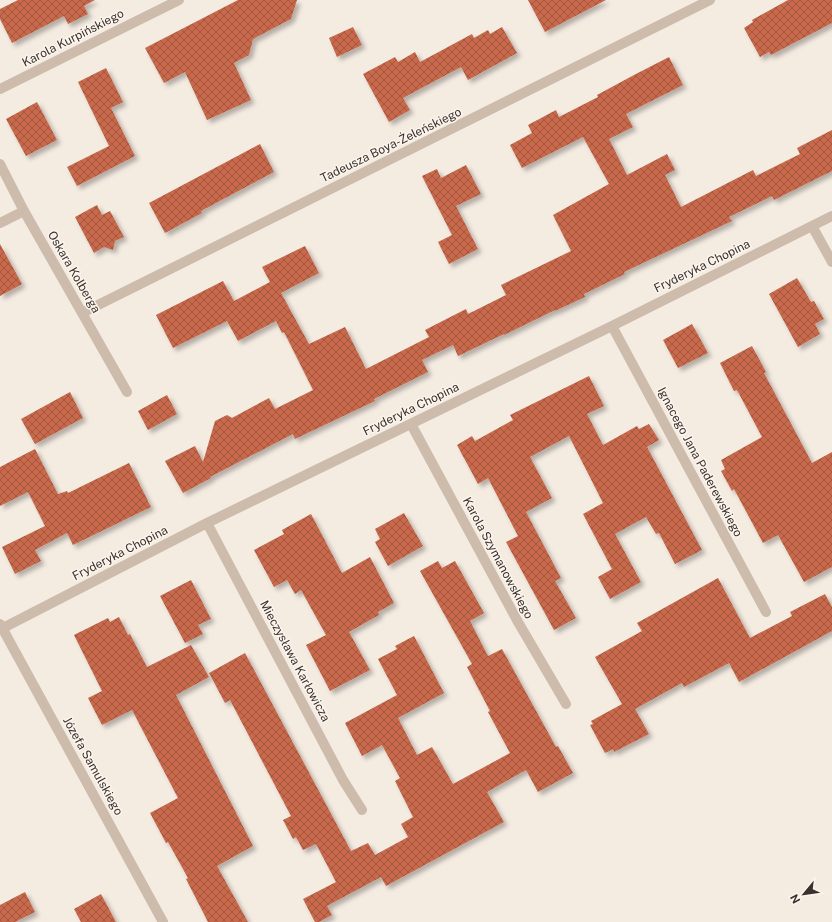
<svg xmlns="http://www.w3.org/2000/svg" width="832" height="922" font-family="'Public Sans',sans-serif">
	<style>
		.building { fill: url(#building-cross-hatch); filter: url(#shadow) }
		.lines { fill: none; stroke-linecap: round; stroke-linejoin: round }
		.street { stroke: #cdbbac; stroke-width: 10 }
		.labels { text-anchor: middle; stroke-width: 3; stroke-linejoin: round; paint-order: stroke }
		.street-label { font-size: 12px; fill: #3b302b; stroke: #fbf5ee }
	</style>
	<defs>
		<pattern id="building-cross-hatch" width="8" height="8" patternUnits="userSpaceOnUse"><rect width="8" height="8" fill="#c8694b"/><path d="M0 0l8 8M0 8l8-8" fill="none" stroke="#a4573f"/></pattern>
		<filter id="shadow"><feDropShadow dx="3.5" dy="3.5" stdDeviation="2" flood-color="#0004"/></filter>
	</defs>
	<rect width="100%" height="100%" fill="#f4ebe1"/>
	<!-- building -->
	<path class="building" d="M18 0H95L84 6 88 14 68 24 64 16 12 43 0 19V9Z
		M238 0H297L291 19 253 39 249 55 234 63 251 100 207 120 185 72 164 83 145 48Z
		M528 0H606L545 32Z
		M788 0H832V23L771 55 769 52 760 57 744 28 753 22 752 20Z
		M353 27 362 45 337 57 329 38Z
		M502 27 517 53 468 80 461 67 403 98 410 110 389 122 363 74 395 57 398 62 415 52 420 62 472 34 474 38 488 30 490 34Z
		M669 57 683 85 626 114 633 127 609 139 627 175 667 154 675 170 665 175 681 207 753 170 756 176 800 154 797 148 832 130V171L774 200 772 196 729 217 732 221 624 272 625 274 584 294 585 297 555 311V310L504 335V334L458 356 453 345 422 360 428 372 374 399 375 401 295 439 293 434 210 477 211 478 183 493 165 461 195 446 203 462 215 421 227 415 232 418 269 398 275 409 313 390 284 332 282 333 276 321 238 341 227 321 173 348 156 315 223 281 234 301 270 282 262 267 305 246 319 273 281 293 309 344 345 327 366 369 429 337 425 330 466 309 468 314 506 295 501 285 571 251 553 215 609 184 583 137 522 168 510 145 532 133 528 125 556 110 559 117 598 97 597 95 634 75Z
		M106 68 123 102 111 108 135 156 77 186 67 167 109 146 78 82Z
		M37 102 57 140 26 156 6 119Z
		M260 144 274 172 201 211 202 213 165 233 149 203Z
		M466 165 481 194 456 206 478 249 449 264 438 242 452 235 422 176 437 169 441 178Z
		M97 205 102 215 110 211 124 237 115 241 113 250 104 247 94 253 75 217Z
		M0 244 22 284 0 296Z
		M797 278 811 302 814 301 824 319 815 324 820 334 798 347 769 294Z
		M692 324 708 353 678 368 663 340Z
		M752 346 766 372 764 373 812 463 832 452V567L804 582 778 535 763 543 734 489 732 491 721 471 725 469 721 460 762 437 737 390 734 391 720 363Z
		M589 376 604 406 587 414 603 445 637 426 639 429 649 424 659 440 647 447 702 550 675 564 659 533 656 534 646 517 615 534 641 582 610 599 598 577 612 569 583 514 603 503 569 436 530 457 552 498 526 512 561 578 555 581 576 618 554 630 506 542 518 536 488 478 478 484 457 445 472 436 475 441 513 420 510 415Z
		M70 392 83 418 35 444 21 419Z
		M167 395 177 414 148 430 138 411Z
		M35 449 58 494 67 491 68 493 129 463 151 507 73 545 67 533 35 550 41 561 15 574 2 547 45 526 28 492 0 506V467Z
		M404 513 423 546 388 566 375 542 380 539 375 529Z
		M311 514 342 573 370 557 394 603 378 612 379 615 349 632 370 670 330 691 306 645 326 635 301 590 295 594 287 580 274 587 254 550 284 534 282 530Z
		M438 561 442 568 455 561 484 613 470 621 488 656 502 649 556 747 558 746 573 773 538 792 526 770 487 792 504 822 386 886 381 877 327 906 332 915 319 922H315L303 899 336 882 316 844 303 850 296 837 293 839 283 820 291 816 230 700 225 703 209 673 245 653 351 851 368 843 375 855 408 837 401 824 413 817 395 781 400 778 382 745 362 756 345 723 397 695 378 659 397 649 395 646 414 636 444 693 398 718 417 755 432 747 453 784 510 753 488 712 490 711 467 667 472 664 420 571Z
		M718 578 750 638 792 616 790 612 825 594 832 607V631L739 682 729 663 684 687 682 683 635 709 649 734 614 752 613 749 605 753 590 725 593 724 591 721 622 704 595 657 642 631 637 623Z
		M191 580 211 619 198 625 203 634 185 643 160 596Z
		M119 617 128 635 130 634 147 667 191 645 209 677 176 695 253 846 217 866 248 922H208L186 879 188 878 168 842 166 843 150 813 178 798 132 710 102 725 88 698 102 691 74 635 108 618 110 622Z
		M25 892 35 912 15 922H0V905Z
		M101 894 116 922H81L74 909Z"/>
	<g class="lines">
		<!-- street -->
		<path class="street" d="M0 89 179 0
			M0 164 24 211 127 392
			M0 223 24 211
			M812 226 832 262
			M82 313 710 0
			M612 326 766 612
			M411 424 518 622 566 704
			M207 523 343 780 362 810
			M0 624 163 922
			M3 628 207 523 612 326 832 216"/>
	</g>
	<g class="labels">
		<!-- street labels -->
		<g class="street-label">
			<text transform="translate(73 38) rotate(-27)" y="4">Karola Kurpińskiego</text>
			<text transform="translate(391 145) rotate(-26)" y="4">Tadeusza Boya-Żeleńskiego</text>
			<text transform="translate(702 266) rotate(-26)" y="4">Fryderyka Chopina</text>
			<text transform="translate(74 272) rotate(60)" y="4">Oskara Kolberga</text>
			<text transform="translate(411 409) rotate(-26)" y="4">Fryderyka Chopina</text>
			<text transform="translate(700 462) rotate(62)" y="4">Ignacego Jana Paderewskiego</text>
			<text transform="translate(120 553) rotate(-27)" y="4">Fryderyka Chopina</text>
			<text transform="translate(498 558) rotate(62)" y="4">Karola Szymanowskiego</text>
			<text transform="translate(295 661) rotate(62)" y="4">Mieczysława Karłowicza</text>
			<text transform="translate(93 766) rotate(61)" y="4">Józefa Samulskiego</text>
		</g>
	</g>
	<!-- north arrow -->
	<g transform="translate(804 894) rotate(241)" stroke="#fbf5ee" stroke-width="3" paint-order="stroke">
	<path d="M0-3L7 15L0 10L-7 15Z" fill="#3b302b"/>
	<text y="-6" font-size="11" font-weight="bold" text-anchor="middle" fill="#3b302b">N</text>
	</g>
</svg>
